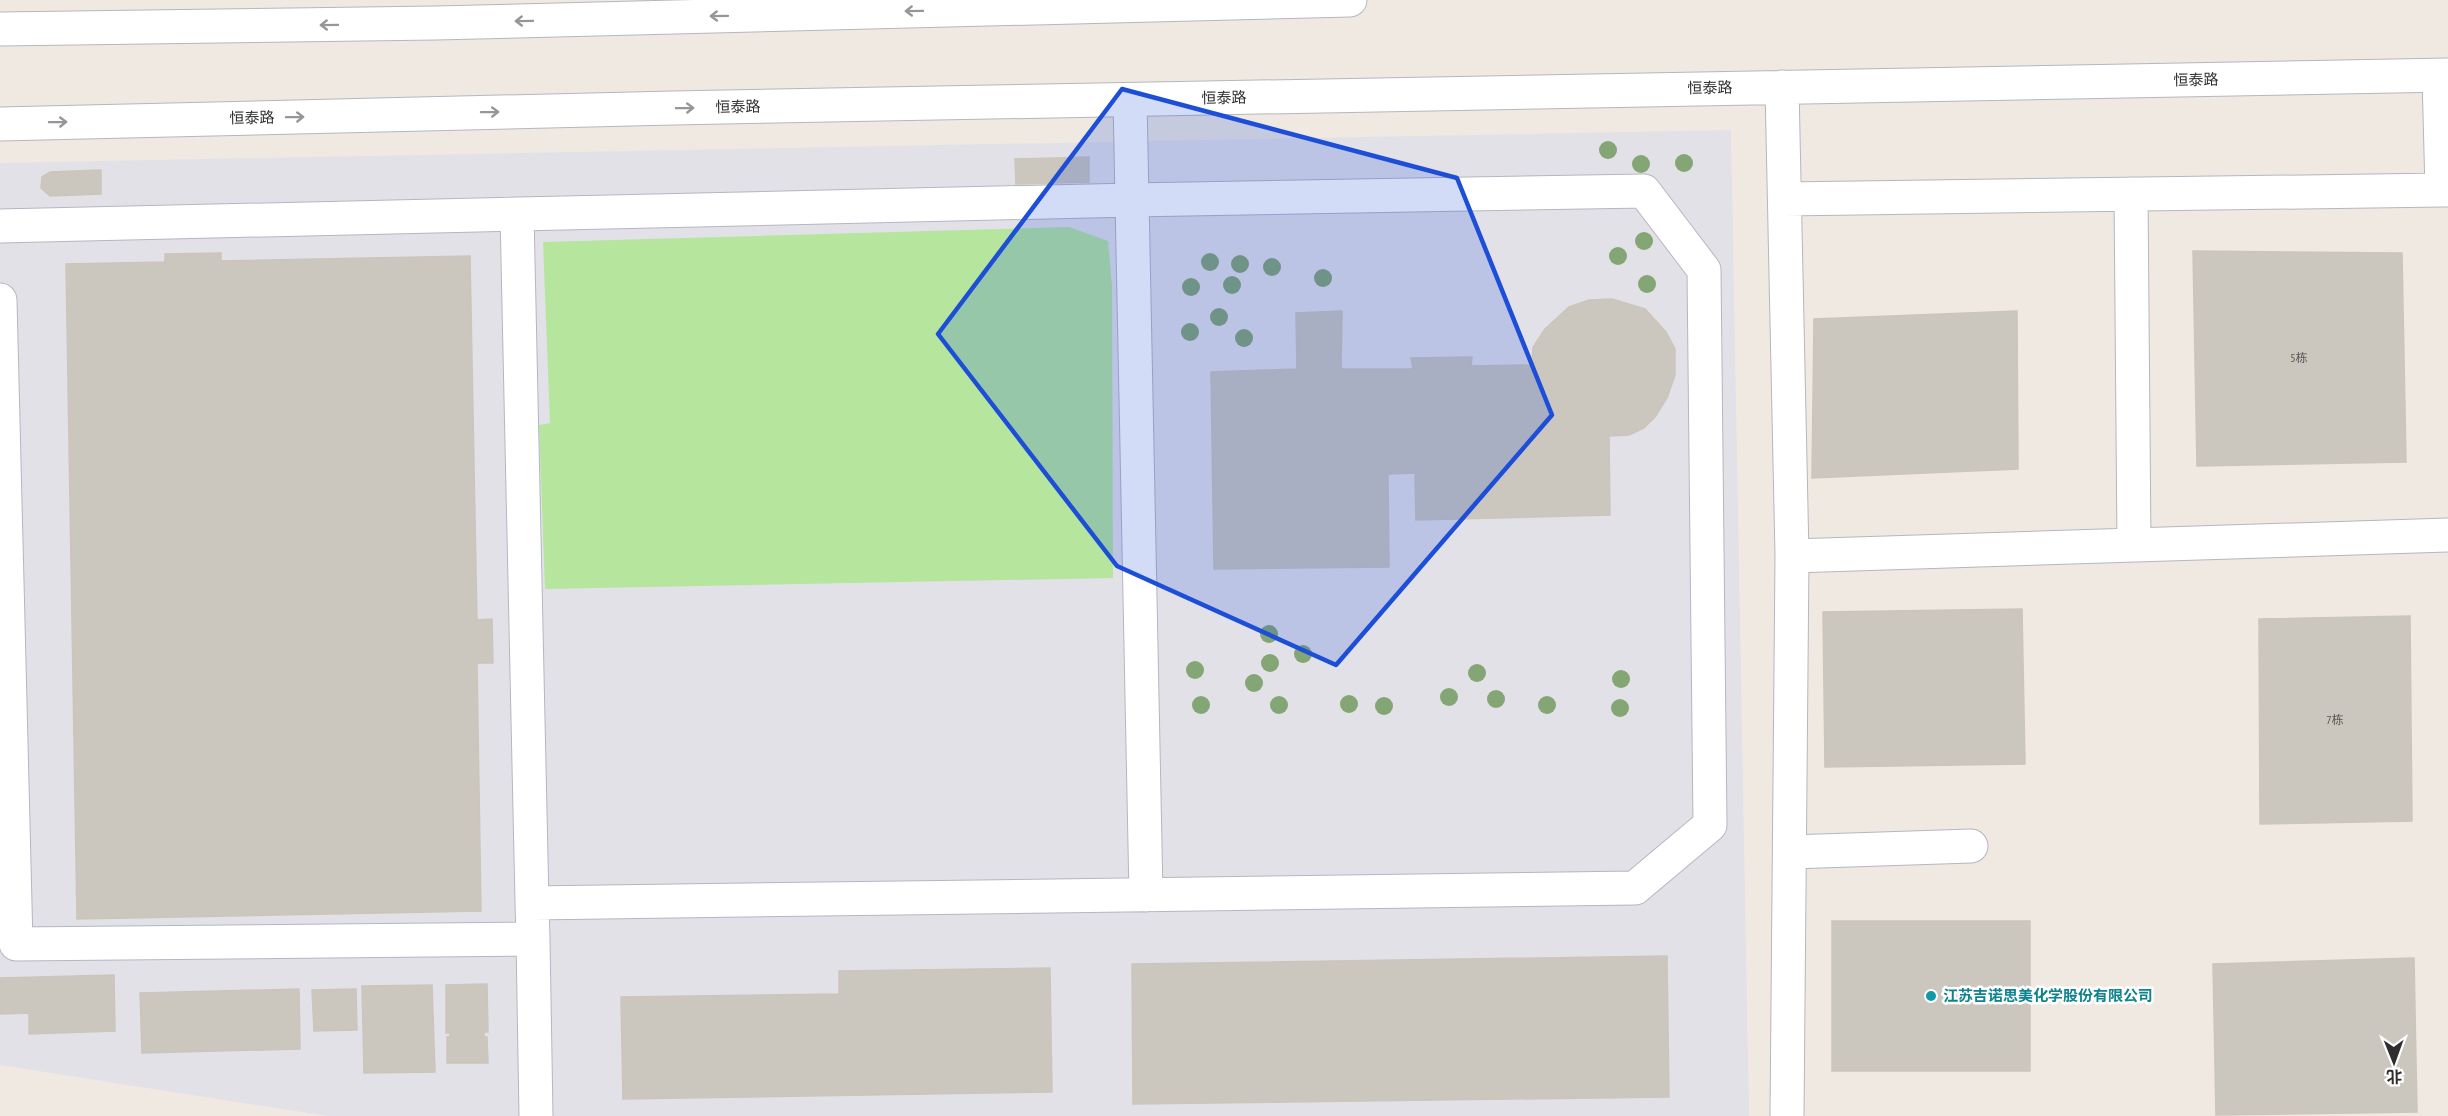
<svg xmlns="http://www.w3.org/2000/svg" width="2448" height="1116" font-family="'PT Sans Narrow','Noto Sans SC',sans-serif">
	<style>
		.industrial { fill: #e3e1e8 }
		.green { fill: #b6e59e }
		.building { fill: #cbc7bf; stroke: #cbc5ba; stroke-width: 1.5 }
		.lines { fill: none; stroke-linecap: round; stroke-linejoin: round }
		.minor-casing { stroke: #b4b7c1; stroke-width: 35 }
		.minor { stroke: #fff; stroke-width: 33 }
		.tree { fill: #84a574 }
		.oneway { stroke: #969696 }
		.marked { fill: #1d4ed8; fill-opacity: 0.2; stroke: #1d4ed8; stroke-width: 4.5; stroke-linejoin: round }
		.culture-dot { fill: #0f9aa8; stroke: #fff; stroke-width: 2 }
		.labels { text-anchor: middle; stroke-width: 5; stroke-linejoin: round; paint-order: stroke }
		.number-label { font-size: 12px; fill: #555452 }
		.street-label { font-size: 15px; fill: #2e2e2e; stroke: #fff }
		.culture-label { font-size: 15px; font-weight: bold; fill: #0d838f; stroke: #fff; text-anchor: start }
	</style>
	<rect width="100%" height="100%" fill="#efe9e1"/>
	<!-- industrial -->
	<path class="industrial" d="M1731 130 1749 1116H327L0 1065V163Z"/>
	<!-- green -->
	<path class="green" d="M1069 227 1108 241 1112 286 1113 578 545 589 539 425 550 423 543 242Z"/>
	<!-- building -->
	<path class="building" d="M1089 157V182L1016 184 1015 159Z
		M101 170V194L50 196 41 188 42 177 50 172Z
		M2193 251 2402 253 2406 462 2197 466Z
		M221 253V261L470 256 477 620 492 619 493 663H477L481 911 77 919 66 264 165 262V254Z
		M1612 299 1645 309 1666 332 1675 349V375L1667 398 1655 417 1644 428 1629 435 1609 436 1610 515 1416 520 1415 473 1388 474 1389 567 1214 569 1211 372 1297 369 1296 313 1342 311 1341 369H1413L1411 358 1472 357 1471 366 1532 365 1533 347 1545 329 1569 307 1589 300Z
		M2017 311 2018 469 1812 478 1814 319Z
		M2022 609 2025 764 1825 767 1823 612Z
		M2410 616 2412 821 2260 824 2259 619Z
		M1832 921H2030V1071H1832Z
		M1667 956 1669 1097 1133 1104 1132 964Z
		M2414 958 2417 1112 2216 1115 2213 964Z
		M1050 968 1052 1092 623 1099 621 997 839 994V971Z
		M114 975 115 1031 29 1034V1013L0 1014V978Z
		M487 984 488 1032H484V1037H487L488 1063H447V1037H450V1033H446V985Z
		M432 985 435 1072 364 1073 362 986Z
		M299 989 300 1049 142 1053 140 993Z
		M356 989 357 1030 314 1031 312 990Z"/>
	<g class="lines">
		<!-- minor casing -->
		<g class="minor-casing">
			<path id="minor" d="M0 29 436 23 1350 0
				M2439 76 2442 190H2448
				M1782 87 1792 556 1787 1116
				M1130 100 1146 895
				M0 124 673 108 2448 75
				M2131 194 2134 545
				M1785 199 2442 190
				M517 214 532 903
				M0 226 1132 200 1644 191 1704 270 1710 825 1635 888 532 903 533 939
				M0 300 16 944 533 939 536 1116
				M1792 556 2448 535
				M1790 852 1971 846"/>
		</g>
		<!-- minor -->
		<use href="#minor" class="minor"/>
	</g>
	<!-- trees -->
	<g class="tree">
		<circle cx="1608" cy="150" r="9"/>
		<circle cx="1684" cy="163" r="9"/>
		<circle cx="1641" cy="164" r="9"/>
		<circle cx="1644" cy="241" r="9"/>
		<circle cx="1618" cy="256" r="9"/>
		<circle cx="1210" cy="262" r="9"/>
		<circle cx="1240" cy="264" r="9"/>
		<circle cx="1272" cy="267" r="9"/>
		<circle cx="1323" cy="278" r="9"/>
		<circle cx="1647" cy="284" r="9"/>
		<circle cx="1232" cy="285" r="9"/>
		<circle cx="1191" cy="287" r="9"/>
		<circle cx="1219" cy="317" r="9"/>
		<circle cx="1190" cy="332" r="9"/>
		<circle cx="1244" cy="338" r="9"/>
		<circle cx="1269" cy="634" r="9"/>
		<circle cx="1303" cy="654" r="9"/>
		<circle cx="1270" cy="663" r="9"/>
		<circle cx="1195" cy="670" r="9"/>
		<circle cx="1477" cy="673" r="9"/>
		<circle cx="1621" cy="679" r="9"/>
		<circle cx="1254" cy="683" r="9"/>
		<circle cx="1449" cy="697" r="9"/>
		<circle cx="1496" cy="699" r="9"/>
		<circle cx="1349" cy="704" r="9"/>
		<circle cx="1201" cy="705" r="9"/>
		<circle cx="1279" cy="705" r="9"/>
		<circle cx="1547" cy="705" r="9"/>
		<circle cx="1384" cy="706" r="9"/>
		<circle cx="1620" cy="708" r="9"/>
	</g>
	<!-- one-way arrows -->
	<defs><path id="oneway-shaft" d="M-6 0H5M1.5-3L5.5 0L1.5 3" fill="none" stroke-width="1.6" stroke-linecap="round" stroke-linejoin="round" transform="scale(1.5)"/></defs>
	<g class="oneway">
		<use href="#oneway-shaft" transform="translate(914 11) rotate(179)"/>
		<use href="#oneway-shaft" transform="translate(719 16) rotate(179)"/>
		<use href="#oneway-shaft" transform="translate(524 21) rotate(179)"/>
		<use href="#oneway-shaft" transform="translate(329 25) rotate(179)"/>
		<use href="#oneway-shaft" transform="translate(685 108) rotate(-1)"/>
		<use href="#oneway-shaft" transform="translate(490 112) rotate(-1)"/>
		<use href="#oneway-shaft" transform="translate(295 117) rotate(-1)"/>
		<use href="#oneway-shaft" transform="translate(58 122) rotate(-1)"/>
	</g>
	<!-- marked area -->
	<path class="marked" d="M1122 89 1457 178 1552 415 1336 665 1117 566 938 334Z"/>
	<!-- markers -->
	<circle class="culture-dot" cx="1931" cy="996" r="6"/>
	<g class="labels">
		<!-- number labels -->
		<g class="number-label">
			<text x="2299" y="362">5栋</text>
			<text x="2335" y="724">7栋</text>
		</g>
		<!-- street labels -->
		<g class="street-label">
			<text transform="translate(2196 80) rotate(-1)" y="5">恒泰路</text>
			<text transform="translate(1710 88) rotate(-1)" y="5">恒泰路</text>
			<text transform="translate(1224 98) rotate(-1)" y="5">恒泰路</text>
			<text transform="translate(738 107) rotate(-1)" y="5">恒泰路</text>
			<text transform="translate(252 118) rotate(-1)" y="5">恒泰路</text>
		</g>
		<!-- culture labels -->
		<g class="culture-label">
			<text x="1943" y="1001">江苏吉诺思美化学股份有限公司</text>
		</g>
	</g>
	<!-- north arrow -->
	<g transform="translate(2394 1062) rotate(179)" stroke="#ffffff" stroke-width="4.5" paint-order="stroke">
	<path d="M0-4.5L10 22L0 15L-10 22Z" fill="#2e2e2e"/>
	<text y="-9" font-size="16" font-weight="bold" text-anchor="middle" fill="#2e2e2e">北</text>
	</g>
</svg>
